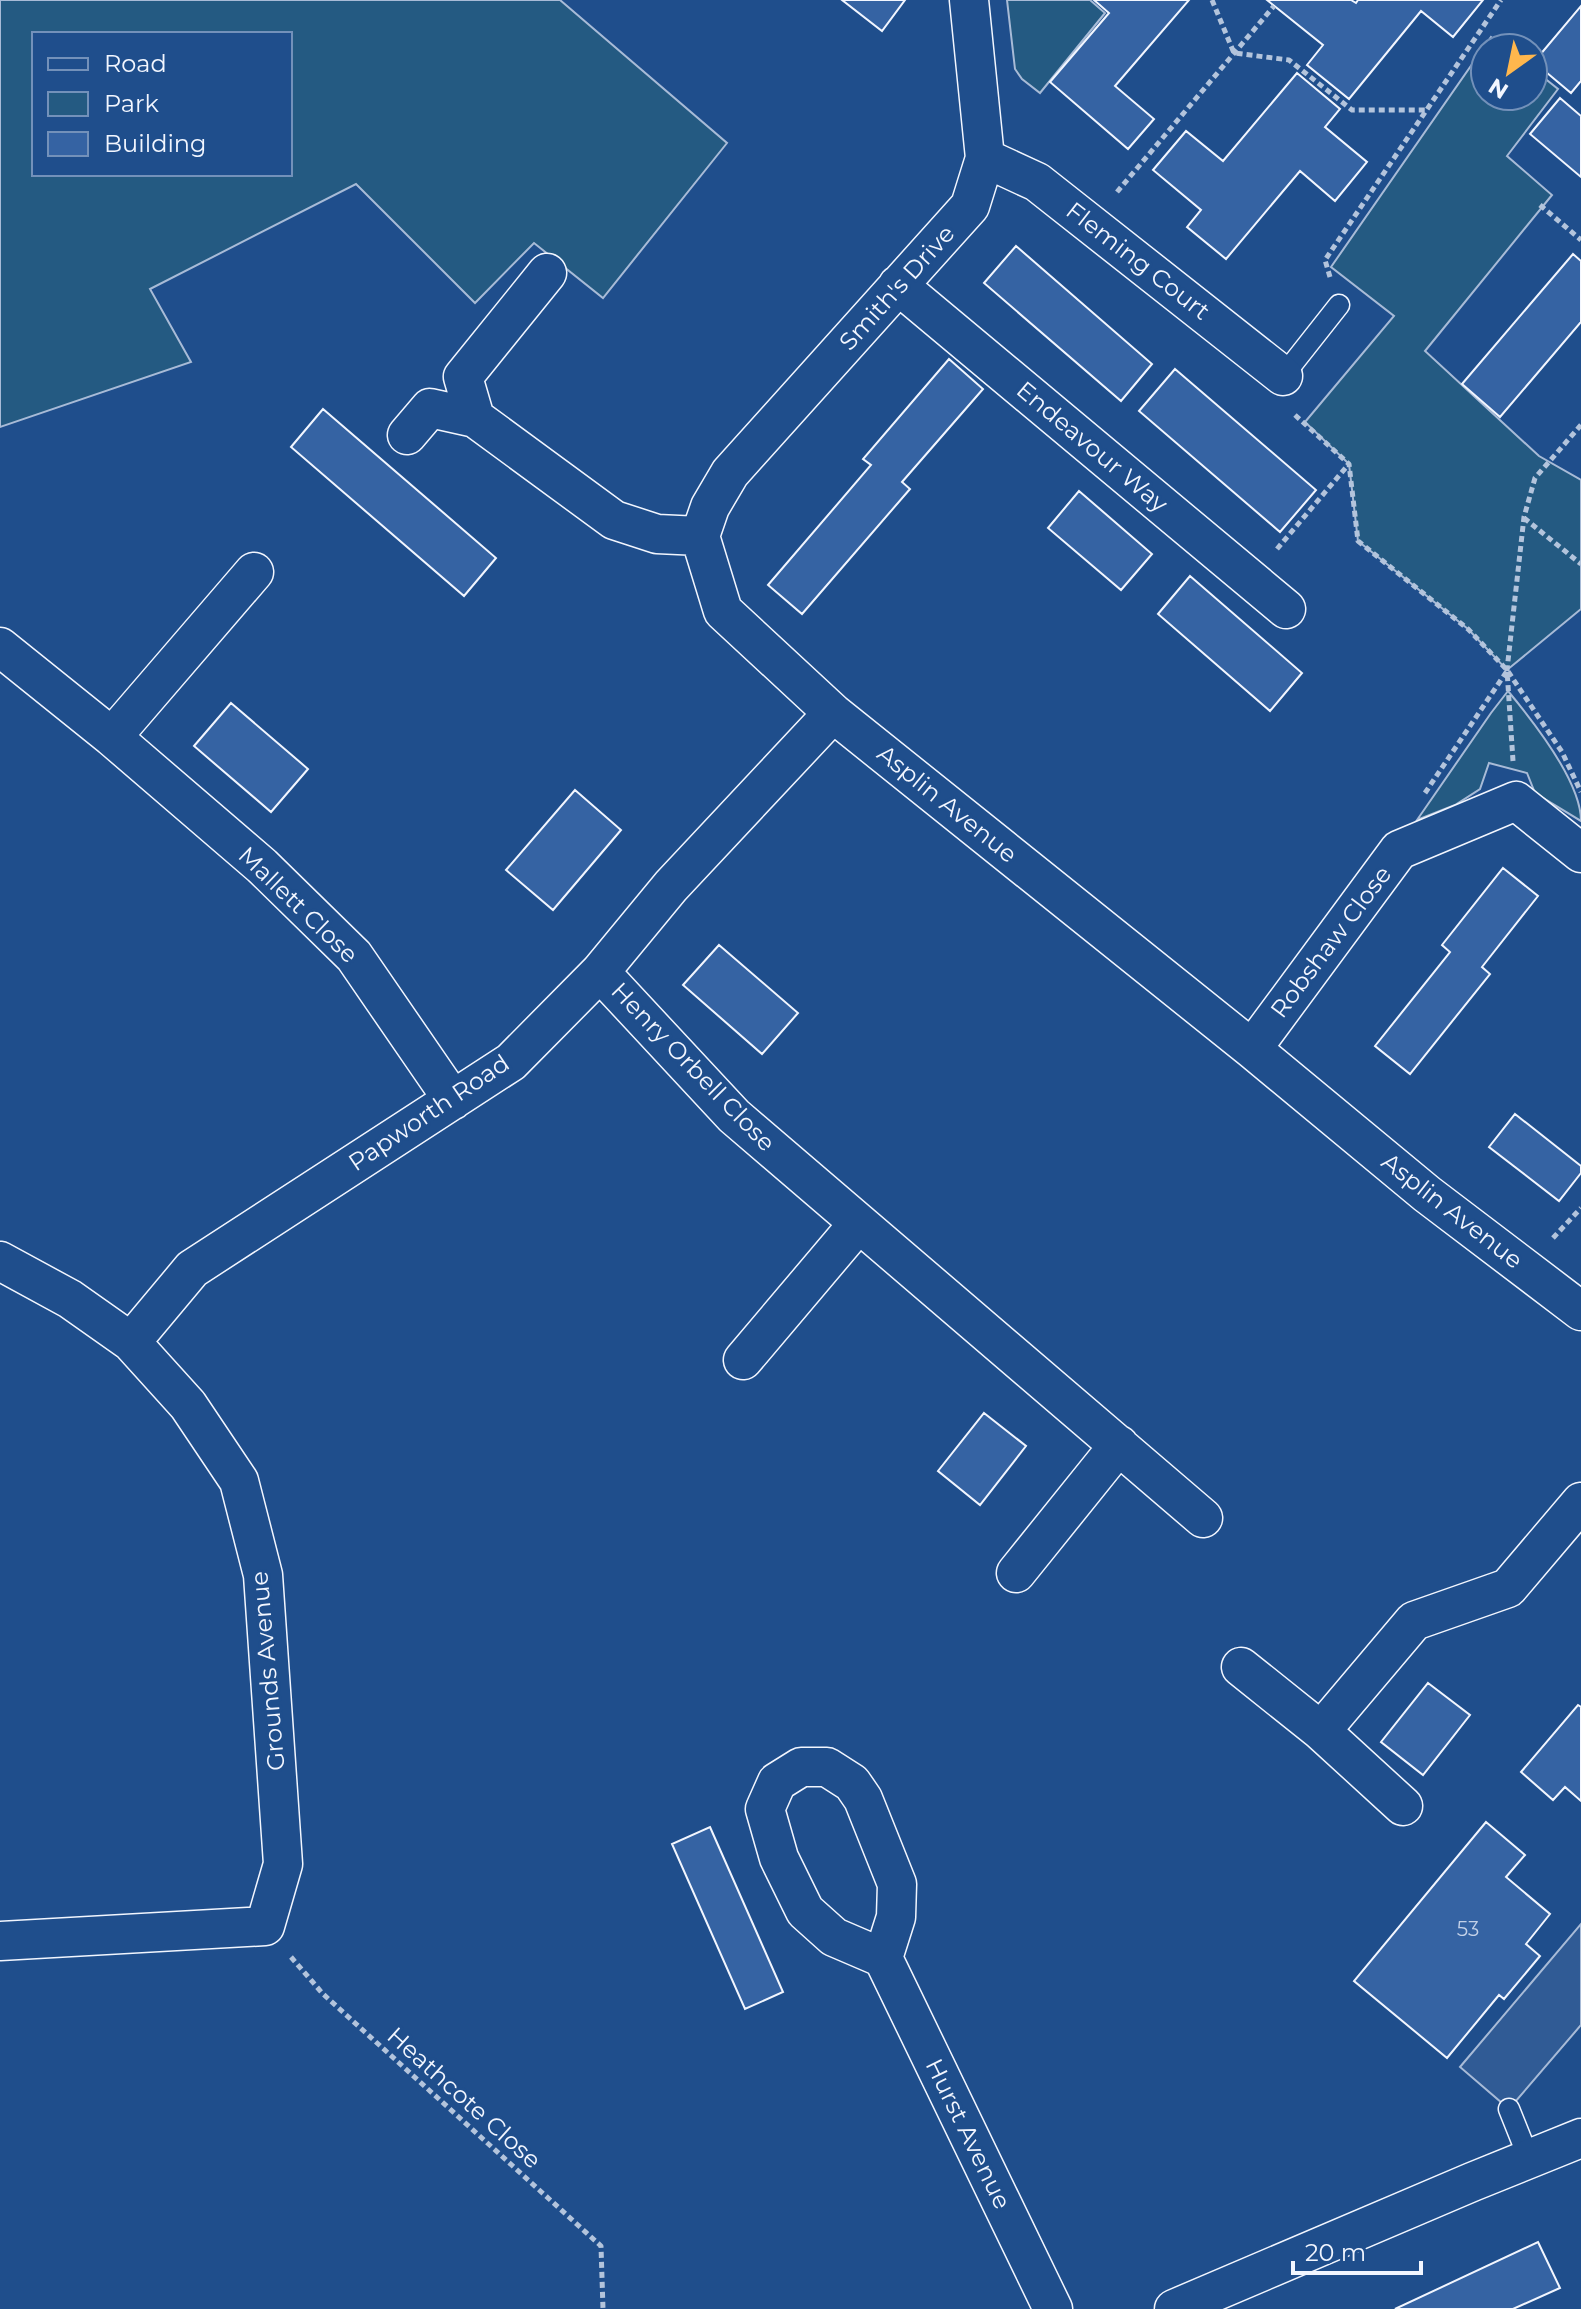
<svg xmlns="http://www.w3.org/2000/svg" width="1581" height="2309" font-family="Montserrat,sans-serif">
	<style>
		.green { fill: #245a82; stroke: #a8bbd7; stroke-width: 2; fill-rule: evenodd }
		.parking { fill: #305b95; stroke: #a8bbd7; stroke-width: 2 }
		.building { fill: #3563a3; stroke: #f2f6ff; stroke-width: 2 }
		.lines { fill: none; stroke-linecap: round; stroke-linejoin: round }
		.service-casing { stroke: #f2f6ff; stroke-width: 23 }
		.minor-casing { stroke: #f2f6ff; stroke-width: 41 }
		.path { stroke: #b3c4dc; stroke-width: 5; stroke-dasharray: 6 4; stroke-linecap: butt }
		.service { stroke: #1f4e8c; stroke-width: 20 }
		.minor { stroke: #1f4e8c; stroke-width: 38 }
		.labels { text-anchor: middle; stroke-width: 6; stroke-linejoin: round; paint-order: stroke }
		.number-label { font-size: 20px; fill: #c3d1e8 }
		.street-label { font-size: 24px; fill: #f2f6ff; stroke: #1f4e8c }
	</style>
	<rect width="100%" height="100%" fill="#1f4e8c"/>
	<!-- green -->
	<path class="green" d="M0 0H560L727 143 603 298 534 243 475 303 356 184 150 289 191 362 0 427ZM34 34H290V174H34Z
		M1007 0H1090L1105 13 1040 93 1022 79 1015 69Z
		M1491 37 1505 48H1485V96H1533V69L1558 89 1507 156 1552 195 1425 351 1539 456 1581 480V609L1507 670 1468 629 1358 541 1349 464 1305 422 1394 316 1331 267Z
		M1508 691C1533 721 1581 782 1581 821L1535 793 1527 773 1489 763 1480 789 1455 805 1417 820 1491 713Z"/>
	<!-- parking -->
	<path class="parking" d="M1581 1924V2025L1509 2109 1460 2067Z"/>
	<!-- building -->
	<path class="building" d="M842 0H905L882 31Z
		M1094 0H1189L1115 86 1154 119 1128 149 1050 82 1109 13Z
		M1267 0H1351L1356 3 1358 0H1483L1453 37 1421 11 1349 99 1307 65 1323 45Z
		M1581 6V81L1571 93 1534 62Z
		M1297 73 1340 109 1325 127 1367 162 1335 201 1300 171 1226 259 1187 227 1201 210 1153 170 1186 131 1223 161Z
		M1560 98 1581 116V177L1530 134Z
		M1016 246 1152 364 1121 401 984 283Z
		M1573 254 1581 261V322L1500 417 1462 384Z
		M949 359 983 389 902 482 910 489 802 614 768 585 871 465 863 459Z
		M1175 369 1316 490 1280 532 1139 411Z
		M323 409 496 558 464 596 291 447Z
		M1079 491 1152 554 1121 590 1048 528Z
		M1190 576 1302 673 1270 711 1158 614Z
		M231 703 308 769 271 812 194 746Z
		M575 790 621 830 553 910 506 870Z
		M1503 868 1538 896 1482 967 1490 974 1410 1074 1375 1046 1450 952 1442 945Z
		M719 945 798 1013 762 1054 683 985Z
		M1515 1114 1581 1166V1173L1559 1201 1489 1147Z
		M984 1413 1026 1446 980 1505 938 1471Z
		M1428 1683 1470 1715 1423 1775 1381 1742Z
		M1578 1705 1581 1707V1801L1565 1787 1553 1800 1521 1772Z
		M1486 1822 1525 1855 1506 1877 1550 1914 1526 1944 1540 1956 1504 1999 1499 1995 1447 2058 1354 1981Z
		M710 1827 783 1992 745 2009 672 1844Z
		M1538 2242 1560 2288 1513 2309H1395Z"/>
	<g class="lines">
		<!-- service casing -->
		<g class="service-casing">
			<path id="service" d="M1283 376 1339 305
				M1509 2109 1529 2159"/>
		</g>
		<!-- minor casing -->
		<g class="minor-casing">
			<path id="minor" d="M985 158 1037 182 1283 376
				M547 273 463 377 475 418 614 520 657 534 700 536 723 611 833 713 1252 1049 1427 1194 1581 1311
				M898 285 1286 609
				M407 435 430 408 475 418
				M700 536 710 507 730 473 970 206 985 158 969 0
				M0 647 112 737 262 866 354 956 453 1100
				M112 737 254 572
				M600 972 734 1116 1203 1518
				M1252 1049 1399 850 1516 801 1581 853
				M0 1261 70 1299 131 1342 188 1405 239 1481 263 1575 283 1864 265 1926 0 1941
				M131 1342 192 1269 511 1062 600 972 671 886 833 713
				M743 1360 858 1224
				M1016 1573 1119 1445
				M1241 1667 1321 1731 1403 1806
				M1321 1731 1414 1621 1508 1588 1581 1502
				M883 1958 896 1917 897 1884 863 1799 852 1783 827 1767H801L777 1782 765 1809 779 1858 805 1911 834 1937 883 1958 1053 2309
				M1174 2309 1472 2182 1581 2138"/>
		</g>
		<!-- path -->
		<path class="path" d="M1212 0 1234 53 1289 60 1352 110H1425
			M1117 192 1274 6
			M1540 205 1581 240
			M1330 277 1325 260 1501 0
			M1295 415 1349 464 1358 541 1468 629 1507 670 1562 752 1581 792
			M1524 518 1581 564
			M1277 549 1348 465
			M1513 761 1507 670 1524 517 1535 478 1581 425
			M1425 793 1507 671
			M1553 1238 1581 1208
			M291 1957 323 1994 601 2246 603 2309"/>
		<!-- service -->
		<use href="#service" class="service"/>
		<!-- minor -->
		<use href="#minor" class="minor"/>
	</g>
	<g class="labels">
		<!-- number labels -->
		<g class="number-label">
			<text x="1468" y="1936">53</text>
		</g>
		<!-- street labels -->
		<g class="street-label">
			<text transform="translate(1138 261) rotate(38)" y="8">Fleming Court</text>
			<text transform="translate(897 288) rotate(-48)" y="8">Smith's Drive</text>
			<text transform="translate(1092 447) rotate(40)" y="8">Endeavour Way</text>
			<text transform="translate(947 804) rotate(39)" y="8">Asplin Avenue</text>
			<text transform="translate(298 905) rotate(44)" y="8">Mallett Close</text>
			<text transform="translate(1331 942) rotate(-53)" y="8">Robshaw Close</text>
			<text transform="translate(693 1067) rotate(46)" y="8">Henry Orbell Close</text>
			<text transform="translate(429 1113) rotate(-34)" y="8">Papworth Road</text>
			<text transform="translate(1452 1211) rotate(38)" y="8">Asplin Avenue</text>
			<text transform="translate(268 1671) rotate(-95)" y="8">Grounds Avenue</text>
			<text transform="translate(464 2098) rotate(42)" y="8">Heathcote Close</text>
			<text transform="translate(968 2134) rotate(64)" y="8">Hurst Avenue</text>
		</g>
	</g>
	<!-- legend -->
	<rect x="32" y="32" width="260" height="144" fill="#1f4e8c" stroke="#7391ba" stroke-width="2"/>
	<rect x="48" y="58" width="40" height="12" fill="#1f4e8c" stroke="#7391ba" stroke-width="2"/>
	<text x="104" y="72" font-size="24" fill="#f2f6ff">Road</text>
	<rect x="48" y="92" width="40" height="24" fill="#245a82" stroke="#7391ba" stroke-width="2"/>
	<text x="104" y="112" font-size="24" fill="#f2f6ff">Park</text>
	<rect x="48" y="132" width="40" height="24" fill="#3563a3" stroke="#7391ba" stroke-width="2"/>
	<text x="104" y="152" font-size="24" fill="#f2f6ff">Building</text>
	<!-- north arrow -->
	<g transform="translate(1509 72) rotate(213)"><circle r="38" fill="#1f4e8c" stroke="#7391ba" stroke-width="2"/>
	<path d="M0-6L14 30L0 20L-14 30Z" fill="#ffb74d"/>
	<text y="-12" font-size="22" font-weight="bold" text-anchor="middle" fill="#f2f6ff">N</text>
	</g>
	<!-- scale -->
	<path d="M1293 2261v12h128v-12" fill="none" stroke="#f2f6ff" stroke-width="4"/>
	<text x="1305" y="2261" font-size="24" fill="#f2f6ff" stroke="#1f4e8c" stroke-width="6" paint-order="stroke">20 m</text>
</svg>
